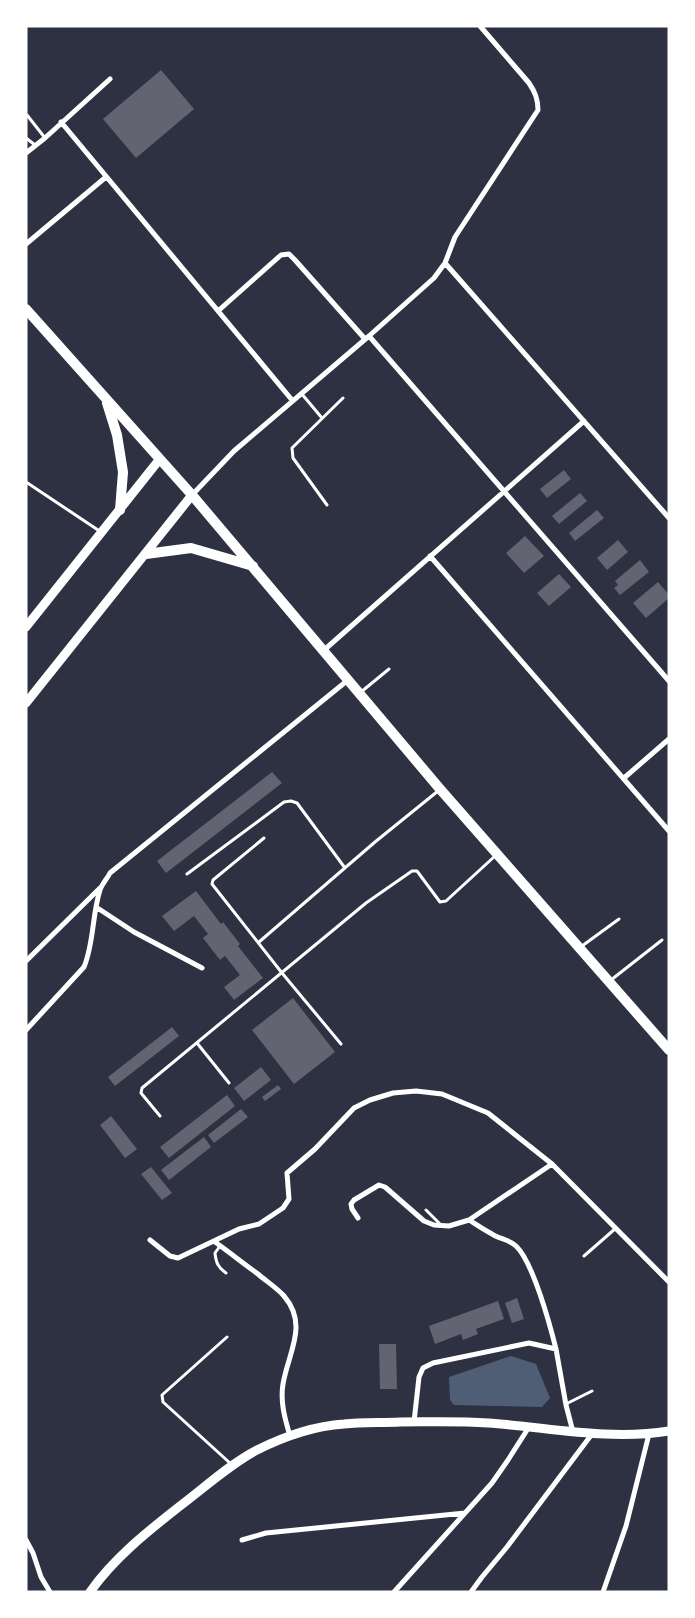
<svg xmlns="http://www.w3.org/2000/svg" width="695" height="1618" font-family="Spectral,serif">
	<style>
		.water { fill: #4f5d75 }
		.building { fill: #626471 }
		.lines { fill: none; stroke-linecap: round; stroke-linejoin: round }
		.service { stroke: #fff; stroke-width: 3 }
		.minor { stroke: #fff; stroke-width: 5 }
		.tertiary { stroke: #fff; stroke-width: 9 }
		.secondary { stroke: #fff; stroke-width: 10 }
	</style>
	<rect width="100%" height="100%" fill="#2d3142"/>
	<!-- water -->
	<path class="water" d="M511 1356 536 1364 550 1398 542 1407 454 1405 450 1400 449 1377Z"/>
	<!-- building -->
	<path class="building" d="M161 70 194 109 136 158 103 119Z
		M564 470 571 479 547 498 540 489Z
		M580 493 587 501 559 524 552 516Z
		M597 510 604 518 575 541 569 533Z
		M525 536 544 556 524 573 506 553Z
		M618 540 628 552 607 570 597 558Z
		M640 560 649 572 620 595 614 588 618 585 615 581Z
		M559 574 571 587 549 606 537 593Z
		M658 582 669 595V598L646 618 633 603Z
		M272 772 282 783 166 873 157 861Z
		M196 891 221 924 223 922 240 944 238 946 263 978 234 1000 224 987 240 975 225 956 220 960 203 938 208 934 194 916 174 931 162 916Z
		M293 998 335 1052 294 1084 252 1030Z
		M172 1027 179 1036 115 1086 108 1077Z
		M261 1067 271 1080 244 1101 234 1088Z
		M278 1085 281 1089 265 1101 262 1097Z
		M227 1095 235 1106 169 1158 160 1147Z
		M241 1109 248 1117 214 1143 208 1135Z
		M111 1116 137 1149 125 1158 100 1125Z
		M204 1137 211 1147 169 1180 161 1170Z
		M151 1167 172 1193 162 1200 141 1174Z
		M517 1298 524 1319 512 1323 505 1303Z
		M498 1301 504 1319 476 1329 478 1334 463 1340 461 1334 435 1344 429 1326Z
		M379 1344H396L397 1389H380Z"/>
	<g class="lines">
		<!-- service -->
		<path class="service" d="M27 115 45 138
			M26 138 35 145
			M301 393 322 418
			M26 482 101 532
			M327 505 293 458 292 448 343 398
			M361 692 389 669
			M264 838 213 880 212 884 282 973 341 1044
			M187 874 284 802 291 801 297 803 345 868
			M259 942 375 842 438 791
			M582 946 619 919
			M611 980 662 940
			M197 1043 229 1083
			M160 1116 141 1093 142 1088 366 903 412 871H417L440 902 446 901 495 856
			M426 1210 442 1226
			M220 1246 215 1253C216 1263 218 1267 226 1273
			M584 1256 616 1228
			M227 1337 162 1395 163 1402 231 1464
			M566 1404 592 1391"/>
		<!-- minor -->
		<path class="minor" d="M61 122 292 400
			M26 153 45 138 110 79
			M26 244 106 177
			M445 263 669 518
			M218 311 281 255 289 254 295 260 365 339
			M369 336 669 681
			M192 495 234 451 369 336 434 278 445 263 455 237 538 110C538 99 535 92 529 83L480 26
			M430 556 669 831
			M323 651 584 421
			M624 778 669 739
			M96 907 134 932 202 968
			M26 961 100 888
			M26 1030 84 967C94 943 92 915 100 890 102 884 107 879 110 873L348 680
			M358 1218 352 1209 351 1204 354 1200 379 1185 385 1187 424 1221 434 1225 449 1226 469 1220 552 1164
			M469 1220C477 1225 484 1230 492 1234 499 1239 509 1239 516 1246 533 1262 550 1325 556 1349
			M150 1240 170 1256 178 1258 239 1229 259 1224 283 1208 289 1199 287 1173 315 1149 354 1108 370 1100 393 1093 416 1091 442 1094 488 1113 552 1164 669 1282
			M215 1242C229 1252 243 1263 258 1274 266 1281 277 1288 284 1296 309 1325 288 1353 283 1384 280 1402 285 1419 290 1436
			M414 1422 419 1377 423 1368 433 1363 529 1343 556 1349 566 1405 573 1432
			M26 1540 33 1553 41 1577 50 1592
			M242 1540 266 1533 465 1513
			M394 1592 492 1483 508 1460 529 1427
			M471 1592 482 1577 507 1547 592 1434
			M603 1592 626 1526 649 1434"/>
		<!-- tertiary -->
		<path class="tertiary" d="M26 627 159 460
			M26 703 192 495
			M90 1592C114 1558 148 1531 180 1506 204 1488 230 1464 257 1450 283 1437 314 1426 344 1424 362 1422 382 1423 400 1422 430 1422 459 1421 488 1423 548 1427 608 1441 669 1431"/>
		<!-- secondary -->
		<path class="secondary" d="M26 309 192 495 440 789 669 1050
			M107 403 117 435 123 472 120 510
			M146 554 191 548 253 566"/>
	</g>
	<!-- border -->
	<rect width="695" height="1618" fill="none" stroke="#ffffff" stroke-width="55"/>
</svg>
